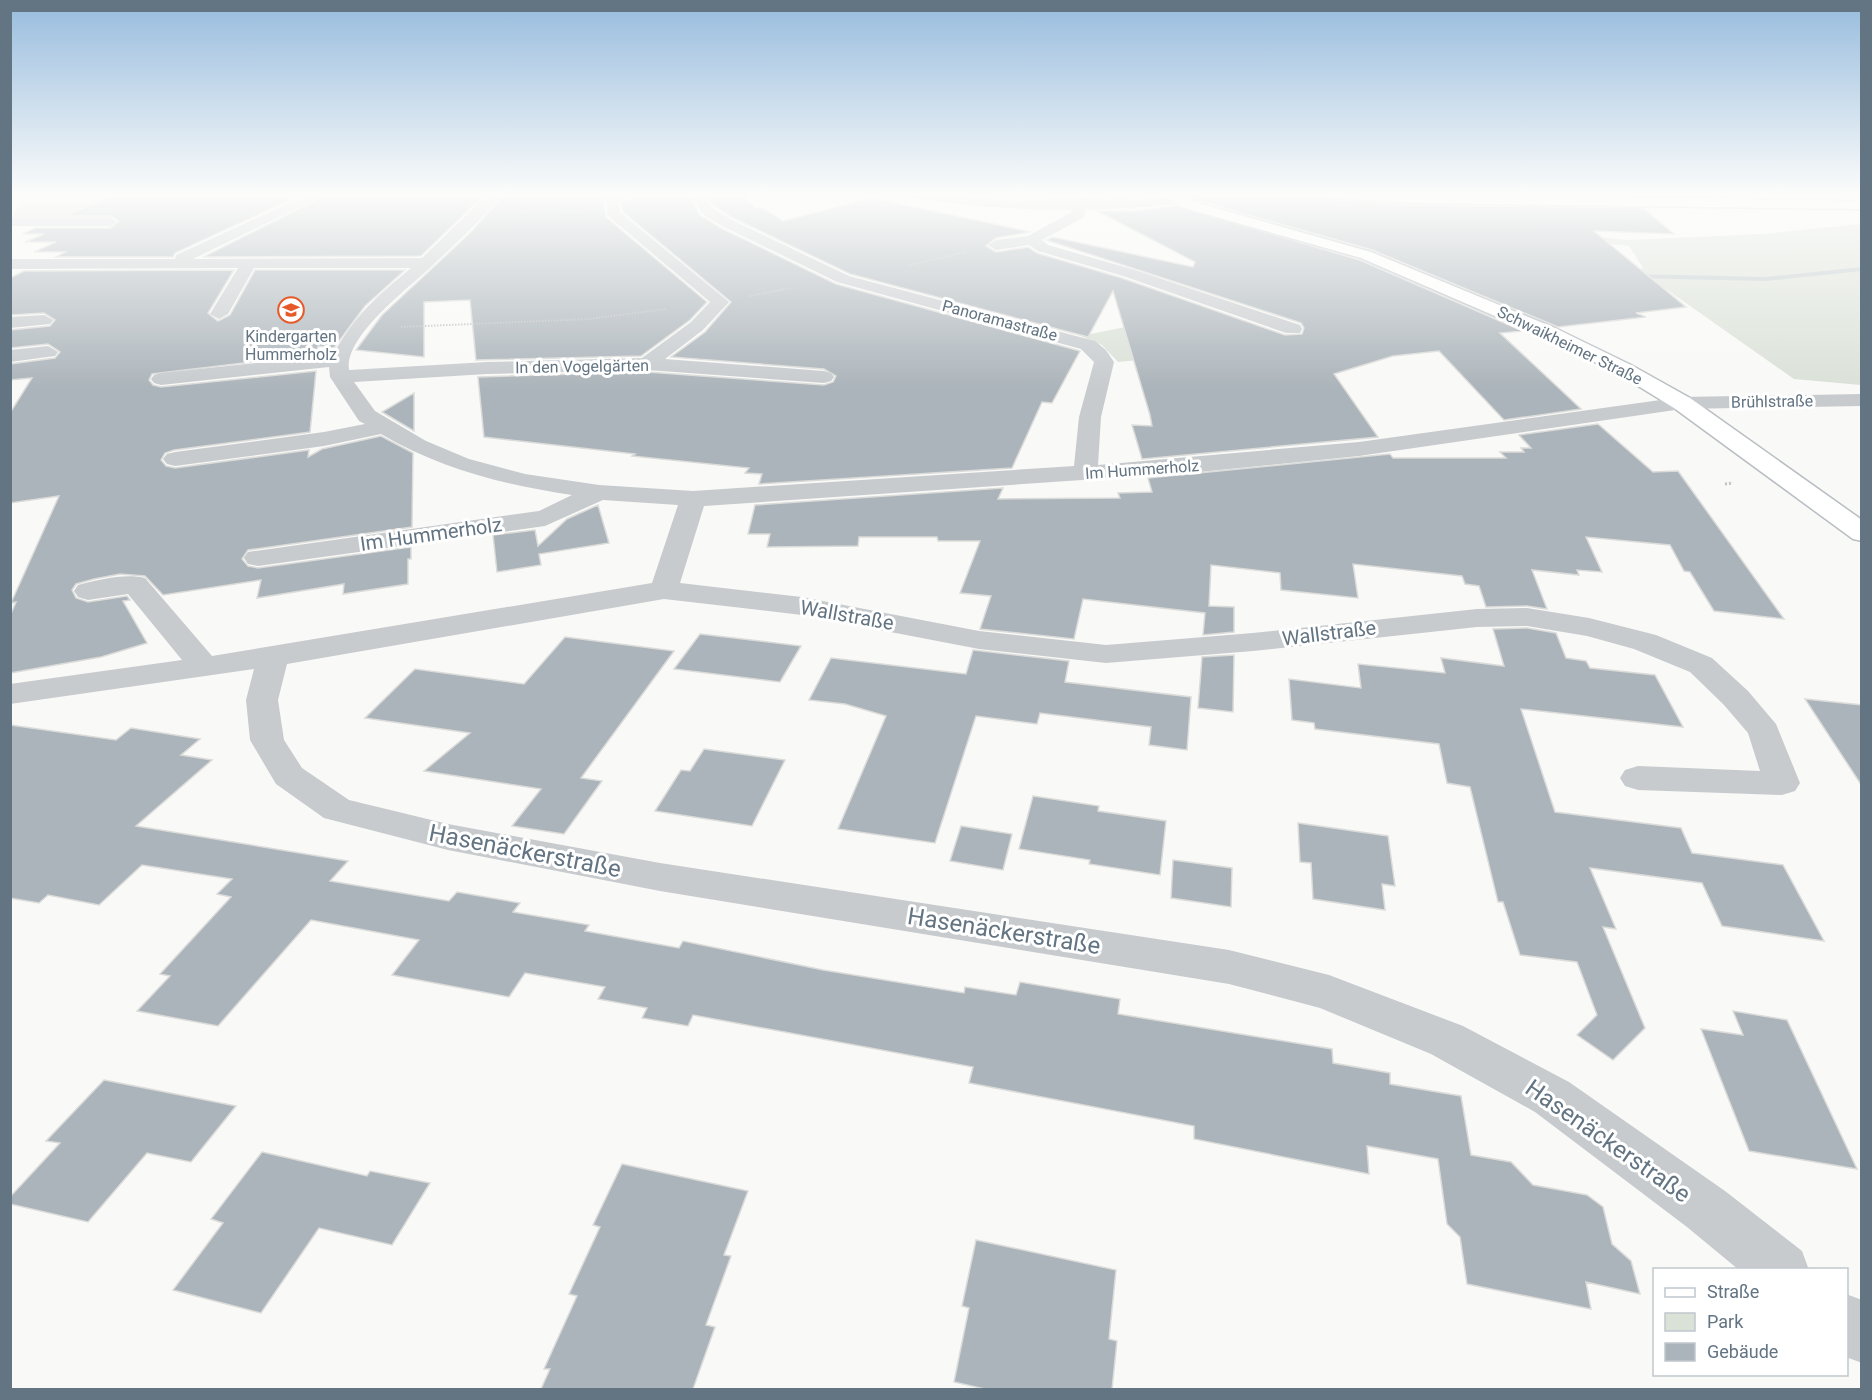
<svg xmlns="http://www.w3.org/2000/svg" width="1872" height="1400" font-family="Roboto,sans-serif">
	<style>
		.green { fill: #dae1d7; fill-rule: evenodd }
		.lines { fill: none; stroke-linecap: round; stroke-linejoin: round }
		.stream { fill: #bfc9cd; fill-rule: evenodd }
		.building { fill: #abb4ba; stroke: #dbdbd9; stroke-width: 1.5 }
		.secondary-casing { stroke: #b9bec3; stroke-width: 3 }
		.path-far2 { stroke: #c0c3c5; stroke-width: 1.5; stroke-dasharray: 1.5 1.5; stroke-linecap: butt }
		.path-far1 { stroke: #c0c3c5; stroke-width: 2; stroke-dasharray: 1.5 1.5; stroke-linecap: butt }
		.path { stroke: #c0c3c5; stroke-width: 3; stroke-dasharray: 2 2; stroke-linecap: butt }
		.service { fill: #c7cbce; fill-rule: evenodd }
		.minor { fill: #c7cbce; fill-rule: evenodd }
		.tertiary { fill: #c7cbce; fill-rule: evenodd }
		.secondary { fill: #fff; fill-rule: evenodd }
		.labels { text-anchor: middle; stroke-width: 6; stroke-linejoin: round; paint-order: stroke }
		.far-street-label { font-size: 16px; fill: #637482; stroke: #fff }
		.far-poi-label { font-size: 16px; fill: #637482; stroke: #fff }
		.street-label { font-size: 20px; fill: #637482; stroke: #fff }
		.near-street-label { font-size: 24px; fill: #637482; stroke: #fff }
	</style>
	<rect width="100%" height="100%" fill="#f9f9f7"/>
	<!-- green -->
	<path class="green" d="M19 203H162L157 219 82 239 128 218 11 220Z
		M1337 210 1627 240 1764 234 1861 224V385L1794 379 1666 289 1634 287ZM1559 239 1629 246 1643 268 1635 271Z
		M1155 321 1214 353 1118 362 1102 345 1081 336Z"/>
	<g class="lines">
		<!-- stream -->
		<path class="stream" d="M1862 267V271L1765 281 1633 278 1630 276 1633 274 1765 277Z"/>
	</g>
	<!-- building -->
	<path class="building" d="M119 193H305L175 253 173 257H56L65 252H34L56 242H25L44 234H23L35 228H111L119 221 110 216H65Z
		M330 193H486L421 256 203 257Z
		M505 193H603L606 217 707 302 690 320 641 356 476 360 470 300 424 302V357L356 350 382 315 471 232Z
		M672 193 677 198 690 197 700 215 721 228 836 284 1080 351 1052 403 1042 402 1012 468 759 484 762 474 745 473 749 468 632 456 635 454 484 437 478 377 647 372 824 385 833 382 836 376 824 369 671 357 705 332 731 302 623 212 621 203 637 195Z
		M742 193 755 208 761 207 783 221 872 198 1031 232 996 238 986 246 996 252 1028 247 1037 253 1122 278 1285 335 1302 334 1304 328 1301 323 1046 240 1053 237 1193 267 1195 262 1097 211H1134L1177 206 1360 260 1523 331 1500 333 1581 409 1504 420 1439 351 1393 356 1334 374 1378 437 1142 459 1132 425 1152 426 1150 415 1113 291 1088 337 850 274 733 218 713 205 707 196Z
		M1185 193H1323L1331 199 1412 205 1643 208 1674 234 1594 231 1686 307 1636 313 1646 317 1558 327 1372 250 1192 199Z
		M234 270 208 313 218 321 230 315 255 270H405L365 306 334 348 318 346 317 354 152 374 149 380 153 385 161 387 316 371 310 432 174 450 165 453 161 460 166 466 175 468 309 450 308 457 322 449 381 436 413 453 412 527 248 550 242 559 248 566 258 568 411 547V559H408V584L343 594 344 584 257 598 261 580 163 595 145 576 120 574 94 579 76 584 72 590 76 598 88 602 127 596 130 600 123 601 147 643 101 657 10 673V616L16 602 11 603 59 496 10 503V413L32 378 10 380V364L55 358 60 352 48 344 10 348V330L50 326 55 320 44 313 10 315V278L24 271Z
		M414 393V431L382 412Z
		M1598 424 1653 472 1678 471 1784 619 1714 611 1690 572 1684 571 1670 545 1586 537 1602 572 1577 570 1579 575 1532 570 1547 609 1527 606 1486 607 1479 586 1465 584 1462 576 1353 564 1358 598 1281 590 1280 573 1211 565 1209 606 1234 607V632L1203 635 1205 613 1083 599 1074 639 980 629 991 596 960 593 980 541H938L937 537H859L858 546 767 547 770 534H748L755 505 1003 488 998 499 1120 498 1118 493 1152 492 1148 478 1390 454 1393 458H1506L1500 452H1524L1521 448H1531L1519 435Z
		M598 505 609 543 539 554 541 565 497 572 493 535 535 530 538 546 567 519Z
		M1527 628 1556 633 1566 658 1586 661 1590 668 1655 675 1683 727 1521 709 1555 812 1681 828 1692 853 1783 865 1824 941 1722 926 1702 883 1590 868 1616 929 1603 927 1645 1028 1613 1060 1577 1035 1597 1015 1577 962 1520 955 1503 902H1498L1470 787 1447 783 1439 744 1315 729 1314 723 1292 720 1289 679 1361 688 1358 664 1445 673 1441 658 1504 666 1493 629Z
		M700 634 801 646 780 682 674 669Z
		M565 637 674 651 581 778 602 781 564 834 512 826 541 789 424 771 470 733 365 718 415 669 524 684Z
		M973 650 1069 661 1065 682 1191 697 1187 750 1149 745 1151 727 1040 713 1037 724 976 716 935 843 838 829 886 716 845 704 809 700 831 658 966 674Z
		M1234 655 1233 712 1198 708 1202 657Z
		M1805 699 1862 705V786Z
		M10 725 116 740 131 728 200 739 181 755 212 760 136 826 348 861 330 881 449 901 457 892 520 903 513 912 589 925 585 931 679 948 683 941 823 970 964 993 965 987 1016 995 1020 982 1120 999 1118 1014 1332 1049 1333 1063 1390 1073V1084L1461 1096 1471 1155 1511 1162 1533 1185 1587 1195 1603 1207 1612 1244 1631 1261 1640 1294 1586 1282 1591 1309 1467 1284 1460 1237 1447 1224 1438 1159 1367 1146 1369 1174 1194 1139V1126L969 1083 973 1067 693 1015 688 1026 642 1018 647 1008 598 999 605 987 525 973 509 997 392 975 419 940 311 920 218 1026 137 1011 170 976 160 974 231 897 217 894 232 879 142 865 99 905 48 895 39 903 10 898Z
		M704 749 785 760 752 826 655 811 681 770 690 771Z
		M1033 796 1099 806 1098 811 1166 821 1160 875 1089 864 1090 860 1019 849Z
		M1298 823 1388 836 1395 886 1382 884 1385 910 1313 899 1311 863 1300 862Z
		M961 826 1012 834 1003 870 950 861Z
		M1173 860 1232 868 1231 907 1171 898Z
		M1733 1011 1787 1020 1857 1169 1749 1151 1701 1029 1743 1035Z
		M104 1080 236 1106 191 1162 147 1153 88 1222 10 1204V1197L60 1143 46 1141Z
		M262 1152 367 1176 370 1171 430 1183 392 1245 319 1228 261 1313 173 1290 223 1223 211 1219Z
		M622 1164 748 1191 724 1255 731 1256 706 1325 715 1327 693 1389H541L550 1369H544L577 1296 569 1294 600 1227 593 1225Z
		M976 1240 1116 1270 1109 1339 1117 1341 1112 1389H985L954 1382 969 1308 962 1306Z"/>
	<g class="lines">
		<!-- secondary casing -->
		<g class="secondary-casing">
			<path id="secondary" d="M1166 193H1181L1191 201 1371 252 1555 328 1631 365 1690 398 1862 520V541L1853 539 1674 408 1617 373 1541 336 1361 258 1181 207Z
				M1325 193 1862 201V209L1412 203 1331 197Z"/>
		</g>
		<!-- path-far2 -->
		<path class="path-far2" d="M518 212 583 213
			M909 265 966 252
			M777 291 793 288"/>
		<!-- path-far1 -->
		<path class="path-far1" d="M750 296 785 289
			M401 327 589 319 666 309"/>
		<!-- path -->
		<path class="path" d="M1725 484 1733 483"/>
		<!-- service -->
		<path class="service" d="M1083 197 1134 202 1139 205 1134 208 1083 203 1009 208 1004 205 1009 202Z"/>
		<!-- minor -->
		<path class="minor" d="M311 193H328L193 259 422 258 489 193H503C483 219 456 243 432 266 409 288 344 336 349 370L487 362 642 358 691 322 710 302 607 215 606 197 617 193H636L618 202 621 213 729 302 703 330 665 359 824 371 831 373 834 377 831 381 824 383 647 370 487 374 354 382 375 411 426 441 469 459 525 474 599 485 693 491 1074 466 1079 417 1094 362 1081 349 837 282 722 226 701 213 690 193H703L711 207 732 220 849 276 1095 341 1106 350 1114 362 1101 417 1098 465 1359 442 1682 397 1862 394V406L1682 409 1359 456 1199 472 704 506 680 583 802 597 979 631 1106 645 1253 633 1477 609 1527 608 1589 618 1656 635 1712 658 1748 691 1776 724 1800 783 1795 791 1782 795 1638 790 1625 786 1620 778 1625 770 1638 766 1760 771 1748 733 1724 705 1690 672 1634 649 1587 636 1527 626 1477 627 1253 651 1106 663 979 649 802 615 664 599 287 664 278 700 284 740 302 768 349 800 448 824 660 863 1229 950 1329 975 1463 1026 1569 1082 1725 1191 1802 1251 1809 1270H1739L1687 1227 1535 1112 1431 1054 1320 1008 1229 984 660 891 448 850 324 818 276 784 250 740 246 700 254 669 10 704V684L182 660 128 594 88 600 78 597 74 591 78 585C98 580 125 573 145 578L212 656 652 583 678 505 603 500 545 526 258 566 248 564 244 558 248 552 539 511 572 495C504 485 441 469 381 434L324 446 175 466 167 464 163 459 167 454 175 452 324 432 365 424 359 421 330 377 329 367 161 385 154 383 151 379 154 375 161 373 333 355C354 316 377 296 411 268H254L228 314 219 319 210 314 238 268 10 269V259H175L176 255Z
			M1098 193H1116L1141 205 1134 209 1129 208Z
			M1079 204 1086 208 1084 217 1042 240 1048 245 1135 270 1300 325 1302 329 1300 333H1286L1123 276 1038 251 1029 245 996 250 988 245 996 240 1028 236 1072 212 1074 205Z
			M10 218H110L117 222 110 226H10Z
			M44 315 53 320 50 324 10 328V317Z
			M48 346 58 352 55 356 10 362V350Z
			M1846 1294 1862 1300V1363L1846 1357Z"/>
		<!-- tertiary -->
		<path class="tertiary" d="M901 193C948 193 996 202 1044 203 1089 204 1133 200 1178 196L1185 200 1178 204C1082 213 1003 212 907 197Z"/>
		<!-- secondary -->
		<use href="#secondary" class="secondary"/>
	</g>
	<!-- sky -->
	<linearGradient id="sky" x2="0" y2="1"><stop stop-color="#97bcdd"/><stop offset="0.5" stop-color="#fcfcfb"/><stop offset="1" stop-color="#fcfcfb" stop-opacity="0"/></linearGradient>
	<rect width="1872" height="389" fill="url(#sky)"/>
	<!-- icons -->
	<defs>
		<g id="school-ring" transform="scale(1.35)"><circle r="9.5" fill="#fff" stroke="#e65a29" stroke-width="1.5"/><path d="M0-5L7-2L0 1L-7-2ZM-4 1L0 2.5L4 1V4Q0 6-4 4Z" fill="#e65a29"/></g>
	</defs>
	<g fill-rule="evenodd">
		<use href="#school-ring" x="291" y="310"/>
	</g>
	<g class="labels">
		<!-- far-street labels -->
		<g class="far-street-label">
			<text transform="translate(1000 320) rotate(15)" y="6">Panoramastraße</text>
			<text transform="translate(1570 345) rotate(26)" y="6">Schwaikheimer Straße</text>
			<text transform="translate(582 366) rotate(-1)" y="6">In den Vogelgärten</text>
			<text transform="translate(1772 401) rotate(-1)" y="6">Brühlstraße</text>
			<text transform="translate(1142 469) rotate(-4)" y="6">Im Hummerholz</text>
		</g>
		<!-- far-poi labels -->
		<g class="far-poi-label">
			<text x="291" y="342">Kindergarten<tspan x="291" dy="18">Hummerholz</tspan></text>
		</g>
		<!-- street labels -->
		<g class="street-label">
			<text transform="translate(431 534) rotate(-8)" y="7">Im Hummerholz</text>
			<text transform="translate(847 615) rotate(10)" y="7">Wallstraße</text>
			<text transform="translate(1329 633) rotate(-7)" y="7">Wallstraße</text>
		</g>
		<!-- near-street labels -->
		<g class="near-street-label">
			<text transform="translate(525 851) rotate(11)" y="8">Hasenäckerstraße</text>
			<text transform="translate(1004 931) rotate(9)" y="8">Hasenäckerstraße</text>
			<text transform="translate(1608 1141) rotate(35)" y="8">Hasenäckerstraße</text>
		</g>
	</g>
	<!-- border -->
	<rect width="1872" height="1400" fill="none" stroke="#637482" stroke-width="24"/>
	<!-- legend -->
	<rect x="1653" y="1268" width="195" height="108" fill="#ffffff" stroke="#c1c7cd" stroke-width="1.5"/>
	<rect x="1665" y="1288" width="30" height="9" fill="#ffffff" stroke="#c1c7cd" stroke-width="1.5"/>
	<text x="1707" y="1298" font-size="18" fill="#637482">Straße</text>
	<rect x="1665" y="1313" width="30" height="18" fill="#dae1d7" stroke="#c1c7cd" stroke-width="1.5"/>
	<text x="1707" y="1328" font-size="18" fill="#637482">Park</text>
	<rect x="1665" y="1343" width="30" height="18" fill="#abb4ba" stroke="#c1c7cd" stroke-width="1.5"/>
	<text x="1707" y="1358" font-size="18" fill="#637482">Gebäude</text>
</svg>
